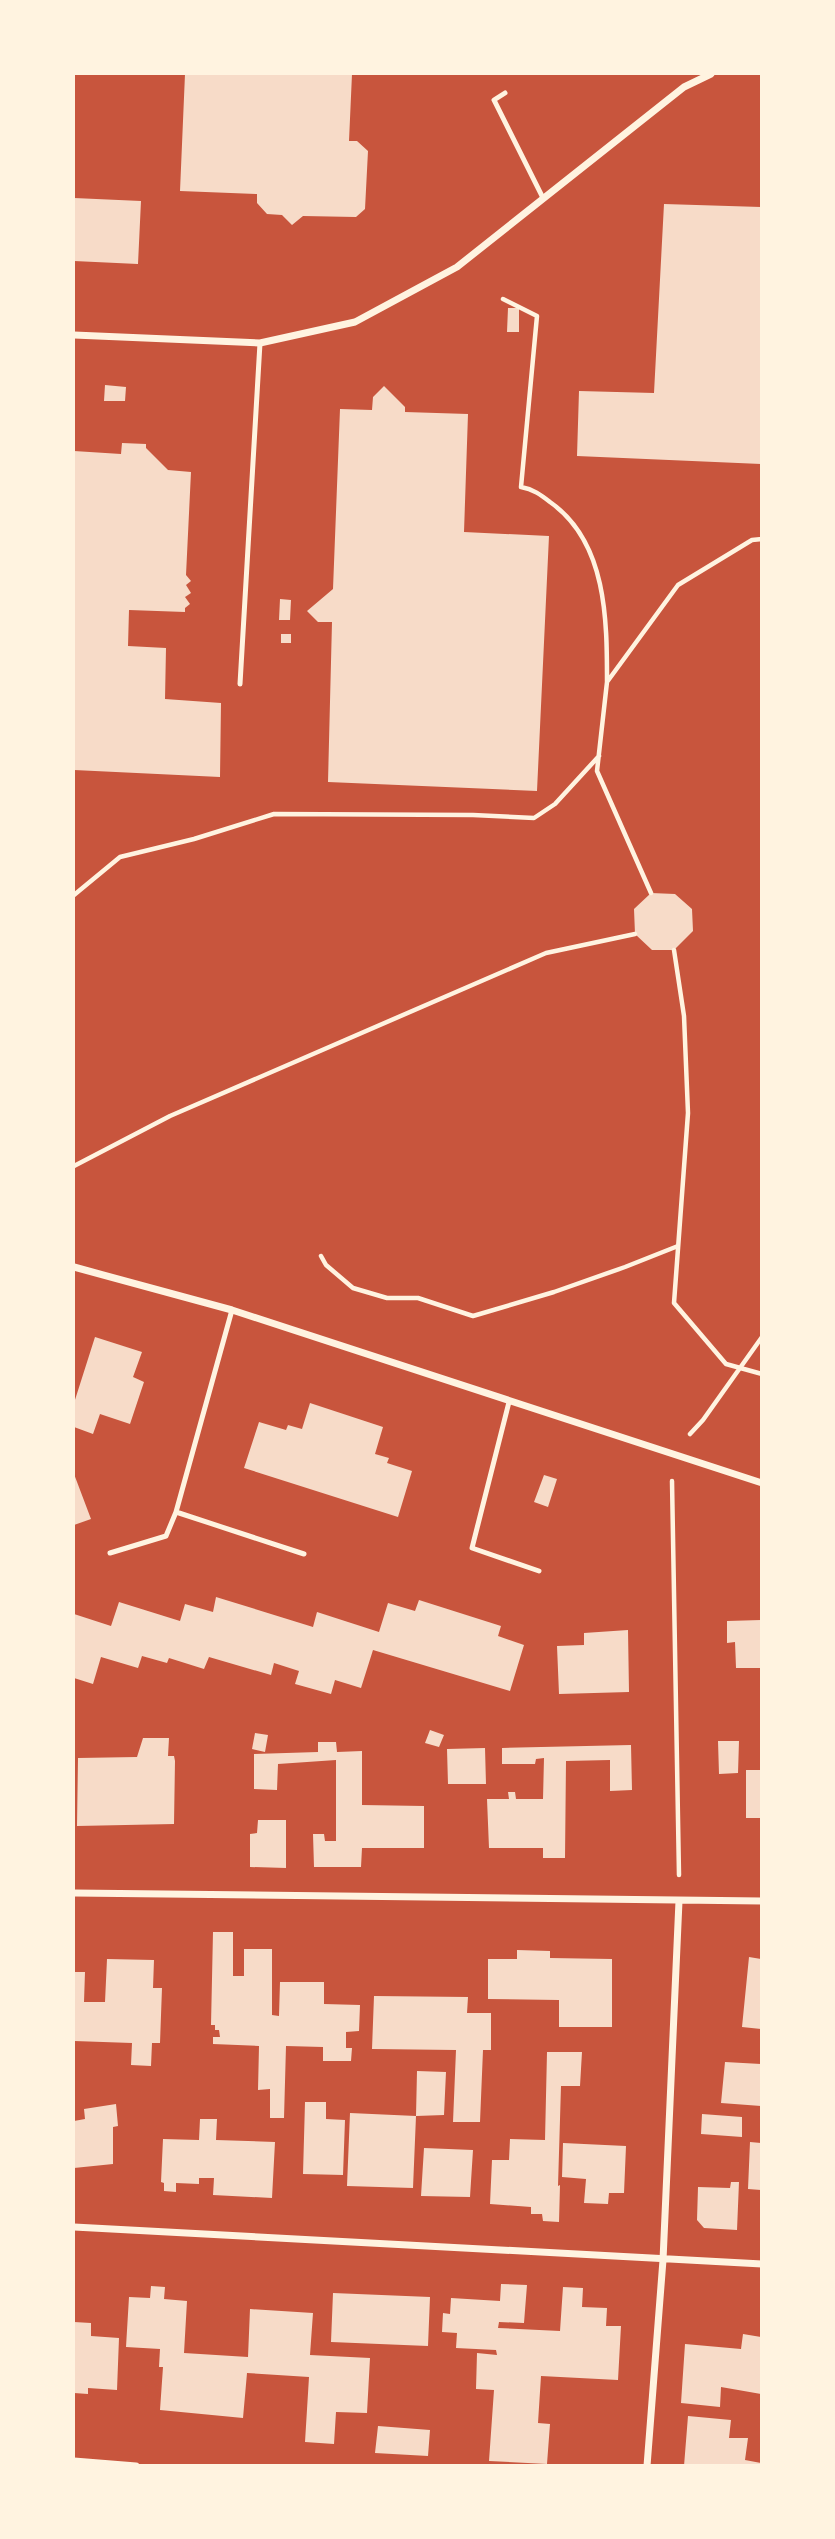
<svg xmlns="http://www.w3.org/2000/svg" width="835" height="2539" font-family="'Nunito Sans',sans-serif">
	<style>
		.building { fill: #f7dbc8 }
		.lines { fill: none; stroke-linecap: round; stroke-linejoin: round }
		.path { stroke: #fff3e0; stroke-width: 4.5 }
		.service { stroke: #fff3e0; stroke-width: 5 }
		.minor { stroke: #fff3e0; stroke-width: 7 }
	</style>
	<rect width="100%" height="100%" fill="#c8553d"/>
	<!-- building -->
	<path class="building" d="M185 74H352L349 141H357L368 151 365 209 356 217 303 216 292 225 282 215 267 214 257 203V194L180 191Z
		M74 198 141 201 138 264 74 261Z
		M664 204 761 207V464L577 456 579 391 654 393Z
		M508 308H519V332H507Z
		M105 385 126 387 125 401H104Z
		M384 386 405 407V412L468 414 464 532 549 536 537 791 328 782 332 622H318L307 611 333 589 340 409 372 410 373 397Z
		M122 443 146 444V448L168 470 191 472 186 575 191 581 186 585 191 593 185 597 190 604 185 608V612L129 610 128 646 166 648 165 699 221 703 220 777 74 770V451L121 454Z
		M280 599 291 600 290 620H279Z
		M281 634H291V643H281Z
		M651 893 675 894 692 909 693 931 674 950H652L635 934 634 909Z
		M95 1337 142 1352 133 1377 144 1382 130 1424 100 1414 93 1434 74 1427V1403Z
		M310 1403 383 1427 375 1454 389 1458 387 1463 412 1471 398 1517 244 1468 259 1422 286 1430 288 1425 302 1429Z
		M74 1474 91 1519 74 1525Z
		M544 1475 557 1479 548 1507 534 1502Z
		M216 1597 313 1627 317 1612 379 1632 388 1603 415 1611 419 1600 501 1626 498 1636 524 1645 510 1691 373 1650 361 1688 335 1680 331 1694 295 1684 299 1671 274 1663 271 1675 209 1657 204 1669 169 1658 167 1663 142 1656 138 1668 101 1657 93 1684 74 1678V1614L111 1626 119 1602 180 1621 185 1604 213 1612Z
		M761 1620V1668H736L735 1642 727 1643V1621Z
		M628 1630 629 1692 559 1694 557 1646 584 1645V1633Z
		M430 1730 444 1735 439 1747 425 1743Z
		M255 1733 268 1735 265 1752 252 1749Z
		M143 1738H169L168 1756H174L175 1761 174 1824 77 1826 78 1758 137 1757Z
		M718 1741H739L738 1773 719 1774Z
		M318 1742H336L337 1752 362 1751V1805L424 1806V1848H362L361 1867H314L313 1834H324L325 1841H336V1760L278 1764 277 1790 254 1789V1754L318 1752Z
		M631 1745 632 1790 610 1791V1760L566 1761 565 1858H543V1848H489L487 1799H509L508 1792H515L516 1799H543L544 1758 536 1759 535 1764H502V1748Z
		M485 1748 486 1784H448L447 1749Z
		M746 1770H761V1818H746Z
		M258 1820H286V1868L250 1867V1834L257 1833Z
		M213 1932H233V1976H244V1949H272V2015L279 2016 280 1982H324V2004L360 2005 359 2031 346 2032V2048H352L351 2061H323V2047L286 2046 284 2118H270V2089L258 2090 259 2046 213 2044V2037H220L219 2030H215V2025H211Z
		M517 1950 550 1951V1958L612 1959V2027H559V2000L488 1999V1959H517Z
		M749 1957 761 1959V2029L742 2027Z
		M107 1959 154 1960 153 1988H162L160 2043H152L151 2066 131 2065 132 2043 74 2041V1972H85L84 2002H105Z
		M374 1996 468 1997 467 2013H491V2050H483L480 2122H453L456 2050 372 2049Z
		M547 2052H582L580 2086H561L558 2186 560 2185 559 2222 543 2221 542 2214H531V2207L490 2204 492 2160H509L510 2139 545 2140Z
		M725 2062 761 2064V2106L721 2103Z
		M417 2071 446 2072 444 2115 416 2116Z
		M305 2102H326V2119L345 2120 343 2175 303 2174Z
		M116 2104 118 2126 113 2127V2164L74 2168V2121L85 2119 84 2109Z
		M350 2113 416 2116 413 2188 347 2186Z
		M702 2114 742 2117V2137L701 2134Z
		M200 2119H217L216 2140 275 2142 272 2198 213 2195 214 2178H199V2184L176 2183V2192L164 2191V2183L161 2182 163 2139 199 2140Z
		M750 2142 761 2143V2190L748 2189Z
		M563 2143 626 2146 624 2193H609L608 2204 584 2203 586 2179 562 2177Z
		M424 2148 473 2150 470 2197 421 2196Z
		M731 2182H739L737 2230 704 2228 697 2220 698 2187 730 2188Z
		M501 2284 527 2285 524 2323 499 2322 498 2328 560 2331 563 2287 583 2288 582 2307 607 2308 606 2326H621L618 2380 541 2376 538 2423 550 2424 547 2464 489 2461 494 2390 476 2389 477 2353 497 2355 496 2350 456 2348 457 2333 442 2332 443 2313 450 2314 451 2298 500 2301Z
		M151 2286 165 2287 164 2299 187 2301 184 2353 248 2357 250 2309 313 2313 310 2355 370 2358 367 2413 336 2412 334 2444 305 2442 309 2377 247 2373 243 2418 160 2410 163 2367H159L160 2349 126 2347 129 2297 150 2298Z
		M333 2293 430 2297 428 2346 331 2342Z
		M74 2322 91 2323V2336L119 2338 117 2390 88 2388V2394L74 2393Z
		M743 2334 761 2337V2394L721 2387 720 2407 681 2403 685 2344 741 2349Z
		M688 2416 731 2420 729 2438H748L745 2460 761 2463V2466H684Z
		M378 2426 430 2430 428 2456 375 2453Z"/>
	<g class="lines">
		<!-- path -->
		<path class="path" d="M503 299 537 316 521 487C533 489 541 495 550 502 607 542 607 620 607 682
			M651 893 597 771 607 682 678 585 752 540 762 539
			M74 895 120 857 194 839 274 814 473 815 534 818 555 804 599 756
			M674 950 684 1016 688 1113 674 1303 726 1364 762 1374
			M74 1166 170 1116 546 953 635 934
			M321 1256 326 1265 353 1288 387 1298H418L473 1316 554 1292 625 1267 678 1246
			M690 1434 703 1420 762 1337
			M672 1481 679 1875"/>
		<!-- service -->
		<path class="service" d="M505 93 494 100 543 198
			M240 684 260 343
			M509 1402 472 1548 539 1571
			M176 1512 304 1554
			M110 1553 166 1536 176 1512 232 1310"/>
		<!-- minor -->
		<path class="minor" d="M74 335 260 343 355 322 457 267 684 87 711 74
			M74 1267 232 1310 762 1483
			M74 1893 762 1901
			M74 2227 762 2264
			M74 2461 136 2466
			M647 2466 663 2260 679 1901"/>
	</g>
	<!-- border -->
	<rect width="835" height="2539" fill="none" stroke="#fff3e0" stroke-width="150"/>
</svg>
